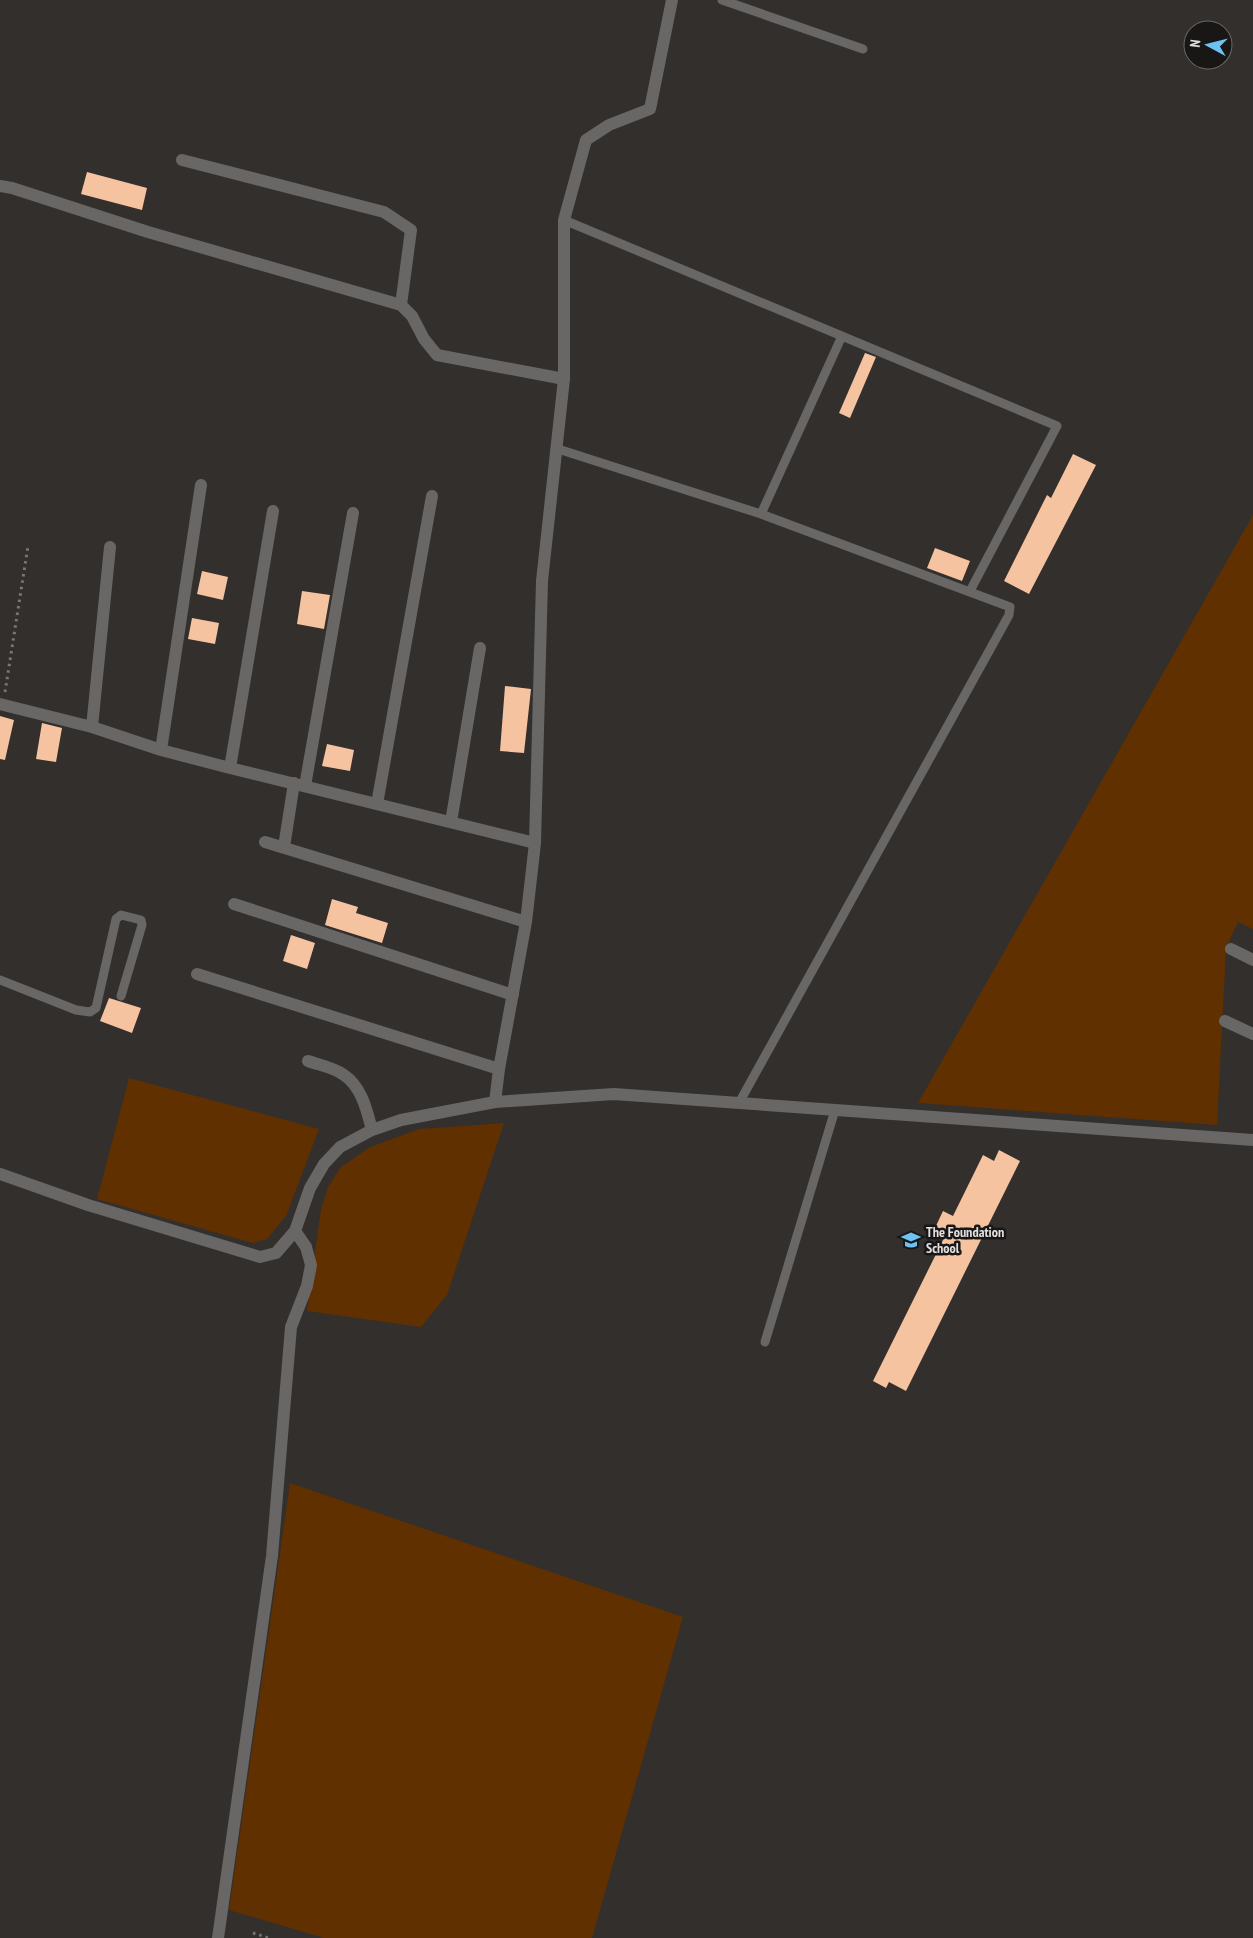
<svg xmlns="http://www.w3.org/2000/svg" width="1253" height="1938" font-family="'PT Sans Narrow',sans-serif">
	<style>
		.green { fill: #603001 }
		.building { fill: #f6c3a0 }
		.lines { fill: none; stroke-linecap: round; stroke-linejoin: round }
		.path { stroke: #797775; stroke-width: 3; stroke-dasharray: 2.5 4; stroke-linecap: butt }
		.lane { stroke: #686766; stroke-width: 9 }
		.street { stroke: #686766; stroke-width: 12 }
		.labels { text-anchor: middle; stroke-width: 5; stroke-linejoin: round; paint-order: stroke }
		.poi-label { font-size: 14px; font-weight: bold; fill: #e3e1e0; stroke: #181716; text-anchor: start }
	</style>
	<rect width="100%" height="100%" fill="#322f2d"/>
	<!-- green -->
	<path class="green" d="M1253 515V929L1238 922 1226 948 1217 1125 918 1103Z
		M129 1078 319 1129 286 1216 267 1239 253 1243 97 1199Z
		M504 1123 447 1295 421 1327 307 1311 321 1209 328 1187 341 1167 370 1147 419 1129Z
		M290 1483 683 1617 592 1938H324L229 1910Z"/>
	<!-- building -->
	<path class="building" d="M87 172 147 188 142 210 81 194Z
		M865 353 876 357 850 418 839 413Z
		M1073 454 1096 465 1029 594 1004 581 1047 495 1051 498Z
		M935 548 970 561 962 581 927 568Z
		M202 571 228 577 223 600 197 594Z
		M302 591 330 595 324 629 297 624Z
		M192 618 219 623 215 644 188 639Z
		M505 686 531 689 524 753 500 751Z
		M0 716 14 720 5 760 0 759Z
		M42 723 62 728 56 762 36 759Z
		M327 744 354 750 350 771 322 766Z
		M332 899 358 907 356 913 388 923 382 943 325 925Z
		M291 935 315 943 307 969 283 961Z
		M109 998 141 1008 132 1033 100 1021Z
		M999 1150 1020 1161 906 1391 889 1382 886 1388 873 1381 946 1234 935 1228 943 1211 953 1216 983 1155 994 1161Z"/>
	<g class="lines">
		<!-- path -->
		<path class="path" d="M5 692 28 546
			M253 1933 269 1938"/>
		<!-- lane -->
		<path class="lane" d="M722 0 863 49
			M564 220 1057 426 970 591
			M558 449 761 514 1010 607 1009 615 739 1103
			M761 514 842 336
			M0 980 76 1010 90 1012 96 1008 116 919 121 915 141 920 142 925 121 996
			M765 1342 835 1110"/>
		<!-- street -->
		<path class="street" d="M182 160 384 212 411 230 401 305
			M0 186 12 188 148 232 401 305 412 316 424 339 437 355 564 379
			M0 704 92 727 161 750 230 768 535 843
			M92 727 110 547
			M161 750 201 485
			M230 768 273 511
			M305 786 353 513
			M377 804 432 496
			M451 822 480 648
			M265 842 526 922
			M284 847 294 783
			M234 904 513 995
			M1231 949 1253 960
			M197 974 499 1069
			M1225 1021 1253 1034
			M308 1061C319 1065 335 1068 344 1075 362 1087 367 1111 372 1130
			M495 1102 499 1069 526 922 535 843 542 581 564 379V220L586 140 609 125 650 109 672 0
			M0 1174 88 1205 260 1257 276 1253 295 1231 310 1188 324 1164 340 1147 372 1130 401 1120 495 1102 614 1094 1253 1140
			M218 1938 272 1556 291 1327 307 1286 311 1265 306 1247 295 1231"/>
	</g>
	<!-- icons -->
	<defs>
		<g id="school-bare" transform="scale(1.5)"><path d="M0-5L7-2L0 1L-7-2ZM-4 1L0 2.5L4 1V4Q0 6-4 4Z" fill="#6ec2f3" stroke="#181716" stroke-width="2.5" paint-order="stroke"/></g>
	</defs>
	<g fill-rule="evenodd">
		<use href="#school-bare" x="911" y="1240"/>
	</g>
	<g class="labels">
		<!-- poi labels -->
		<g class="poi-label">
			<text x="926" y="1237">The Foundation<tspan x="926" dy="16">School</tspan></text>
		</g>
	</g>
	<!-- north arrow -->
	<g transform="translate(1208 45) rotate(277)"><circle r="24" fill="#181716" stroke="#696867"/>
	<path d="M0-4L9 19L0 12L-9 19Z" fill="#6ec2f3"/>
	<text y="-8" font-size="14" font-weight="bold" text-anchor="middle" fill="#e3e1e0">N</text>
	</g>
</svg>
